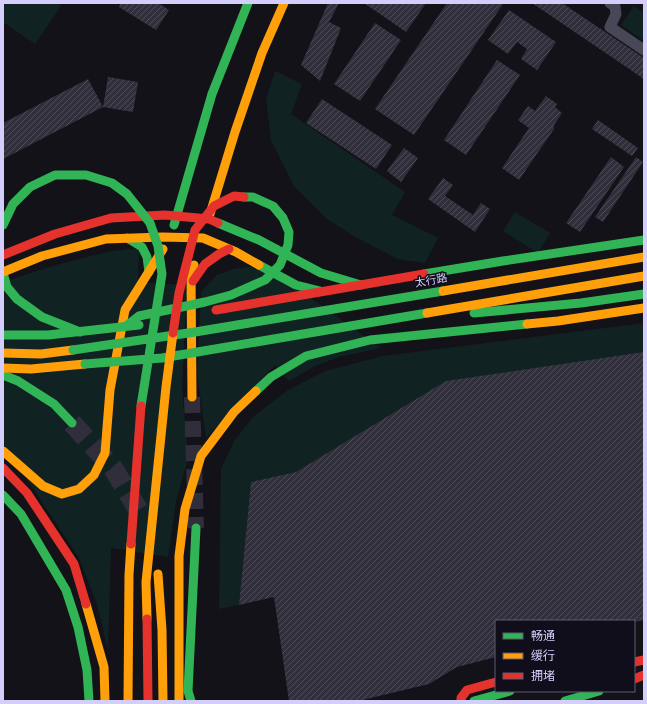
<svg xmlns="http://www.w3.org/2000/svg" width="647" height="704" font-family="Overpass,'Noto Sans SC',sans-serif">
	<style>
		.garden { fill: #112223 }
		.building { fill: url(#building-hatch) }
		.lines { fill: none; stroke-linecap: round; stroke-linejoin: round }
		.secondary-tunnel { stroke: #302e3a; stroke-width: 16; stroke-dasharray: 16 8; stroke-linecap: butt }
		.highway-tunnel { stroke: #302e3a; stroke-width: 20; stroke-dasharray: 20 10; stroke-linecap: butt }
		.street { stroke: #484758; stroke-width: 11 }
		.fast { stroke: #30b455; stroke-width: 9 }
		.slow { stroke: #ff9f0a; stroke-width: 9 }
		.jam { stroke: #e5322d; stroke-width: 9 }
		.fast-bridge { stroke: #30b455; stroke-width: 9 }
		.slow-bridge { stroke: #ff9f0a; stroke-width: 9 }
		.jam-bridge { stroke: #e5322d; stroke-width: 9 }
		.labels { text-anchor: middle; stroke-width: 3; stroke-linejoin: round; paint-order: stroke }
		.street-label { font-size: 11px; fill: #d4cefa; stroke: #110e1c }
	</style>
	<defs>
		<pattern id="building-hatch" width="6" height="6" patternUnits="userSpaceOnUse"><rect width="6" height="6" fill="#312f3b"/><path d="M-1 1l2-2M0 6l6-6M5 7l2-2" fill="none" stroke="#4e4c58"/></pattern>
	</defs>
	<rect width="100%" height="100%" fill="#131218"/>
	<!-- garden -->
	<path class="garden" d="M3 3H56L61 6 35 44 3 22Z
		M634 6 644 13V41L621 25Z
		M275 71 302 84 291 114 405 192 392 215 438 238 425 263 398 259 357 238 327 219 294 186 271 140 266 99Z
		M515 212 550 233 538 253 503 231Z
		M139 248 138 282 187 285 182 387 188 459 176 501 168 557 111 548 108 651 97 604 79 558 3 443V282C47 268 92 252 139 248Z
		M264 265 381 348 339 357 315 366 289 381 275 365 206 438 197 373 201 292 217 275 234 269Z
		M644 323V352L296 472 251 482 239 605 219 609 221 469 234 441 254 416 288 390 325 371 383 356Z"/>
	<!-- building -->
	<path class="building" d="M121 3H160V4L169 10 156 30 119 7Z
		M328 3H339L329 22 341 28 320 81 301 65Z
		M364 3H426L406 32Z
		M447 3H502L503 4 414 135 375 109Z
		M532 3H562L644 58V79Z
		M509 10 556 42 537 70 521 59 527 49 517 42 508 54 488 40Z
		M375 23 401 40 360 101 334 84Z
		M497 60 520 75 466 155 444 140Z
		M108 77 138 82 133 112 103 107Z
		M88 79 103 107 3 159V123Z
		M546 96 557 104 555 107 562 113 554 125V129L519 180 502 168 529 128 518 120 528 106 535 111Z
		M322 99 392 145 376 169 306 123Z
		M598 120 638 148 632 156 592 129Z
		M404 148 418 158 401 182 387 171Z
		M611 157 624 167 580 232 566 223Z
		M636 157 643 162 603 222 595 217Z
		M443 178 453 185 445 196 473 215 481 203 490 209 475 232 428 199Z
		M644 352V620L634 622V621H496V657L457 667 429 684 358 701H289L274 597 239 605 251 482 296 472 446 381Z"/>
	<g class="lines">
		<!-- secondary-tunnel -->
		<path class="secondary-tunnel" d="M192 397 196 528"/>
		<!-- highway-tunnel -->
		<path class="highway-tunnel" d="M72 423 113 468 139 511"/>
		<!-- street -->
		<path class="street" d="M610 3 615 6 616 14 610 27 644 50"/>
		<!-- fast -->
		<path class="fast" d="M218 223 259 240 321 273 361 285
			M174 225 212 94 248 3
			M127 238 142 247 147 257 149 272
			M259 265 296 285 320 291
			M3 273 7 287 17 299 42 317 80 332
			M474 313 581 303 644 294
			M3 375 18 381 54 404 72 423
			M3 495 21 514 66 590 78 627 87 670 89 701
			M191 701 188 691 196 528
			M474 701 510 691
			M565 701 599 691"/>
		<!-- slow -->
		<path class="slow" d="M210 214 235 132 262 53 284 3
			M3 272 42 256 106 239 162 237 203 238 236 252 259 265
			M3 353 41 354 73 350
			M3 368 31 369 85 364
			M192 397 191 275 194 265
			M3 451 43 486 62 494 79 489 94 475 105 453 110 390 125 310 163 249
			M158 574 162 630 163 701
			M86 604 104 667 105 701"/>
		<!-- jam -->
		<path class="jam" d="M3 255 55 234 111 218 165 215 209 219 218 223
			M193 281 205 264 219 254 229 249
			M3 468 27 493 74 564 86 604
			M634 662 644 660
			M634 679 644 675
			M461 701V698L467 690 496 682"/>
		<!-- fast-bridge -->
		<path class="fast-bridge" d="M3 225 13 204 30 187 55 175H86L112 183 127 194 150 223 158 246 162 274 141 406
			M424 274 503 261 644 240
			M126 326 139 316 205 302 231 295 265 280 280 265 288 245 289 232 283 218 273 206 253 197H244
			M3 335H48L139 325
			M73 350 195 332 443 291
			M85 364 162 358 427 313
			M256 391 271 377 306 356 370 340 527 324"/>
		<!-- slow-bridge -->
		<path class="slow-bridge" d="M443 291 644 257
			M427 313 644 276
			M527 324 558 321 644 308
			M147 619 146 582 166 387 173 333
			M128 701 129 575 131 544
			M179 701V556L185 509 201 456 234 412 256 391"/>
		<!-- jam-bridge -->
		<path class="jam-bridge" d="M216 310 424 274
			M173 333 179 293 195 230 214 206 234 196 244 197
			M131 544 141 406
			M147 619 148 701"/>
	</g>
	<g class="labels">
		<!-- street labels -->
		<g class="street-label">
			<text transform="translate(431 280) rotate(-10)" y="4">太行路</text>
		</g>
	</g>
	<!-- border -->
	<rect width="647" height="704" fill="none" stroke="#d4cefa" stroke-width="8"/>
	<!-- legend -->
	<rect x="495" y="620" width="140" height="72" fill="#110e1c" stroke="#5f5b75"/>
	<rect x="503" y="633" width="20" height="6" fill="#30b455" stroke="#5f5b75"/>
	<text x="531" y="640" font-size="12" fill="#d4cefa">畅通</text>
	<rect x="503" y="653" width="20" height="6" fill="#ff9f0a" stroke="#5f5b75"/>
	<text x="531" y="660" font-size="12" fill="#d4cefa">缓行</text>
	<rect x="503" y="673" width="20" height="6" fill="#e5322d" stroke="#5f5b75"/>
	<text x="531" y="680" font-size="12" fill="#d4cefa">拥堵</text>
</svg>
